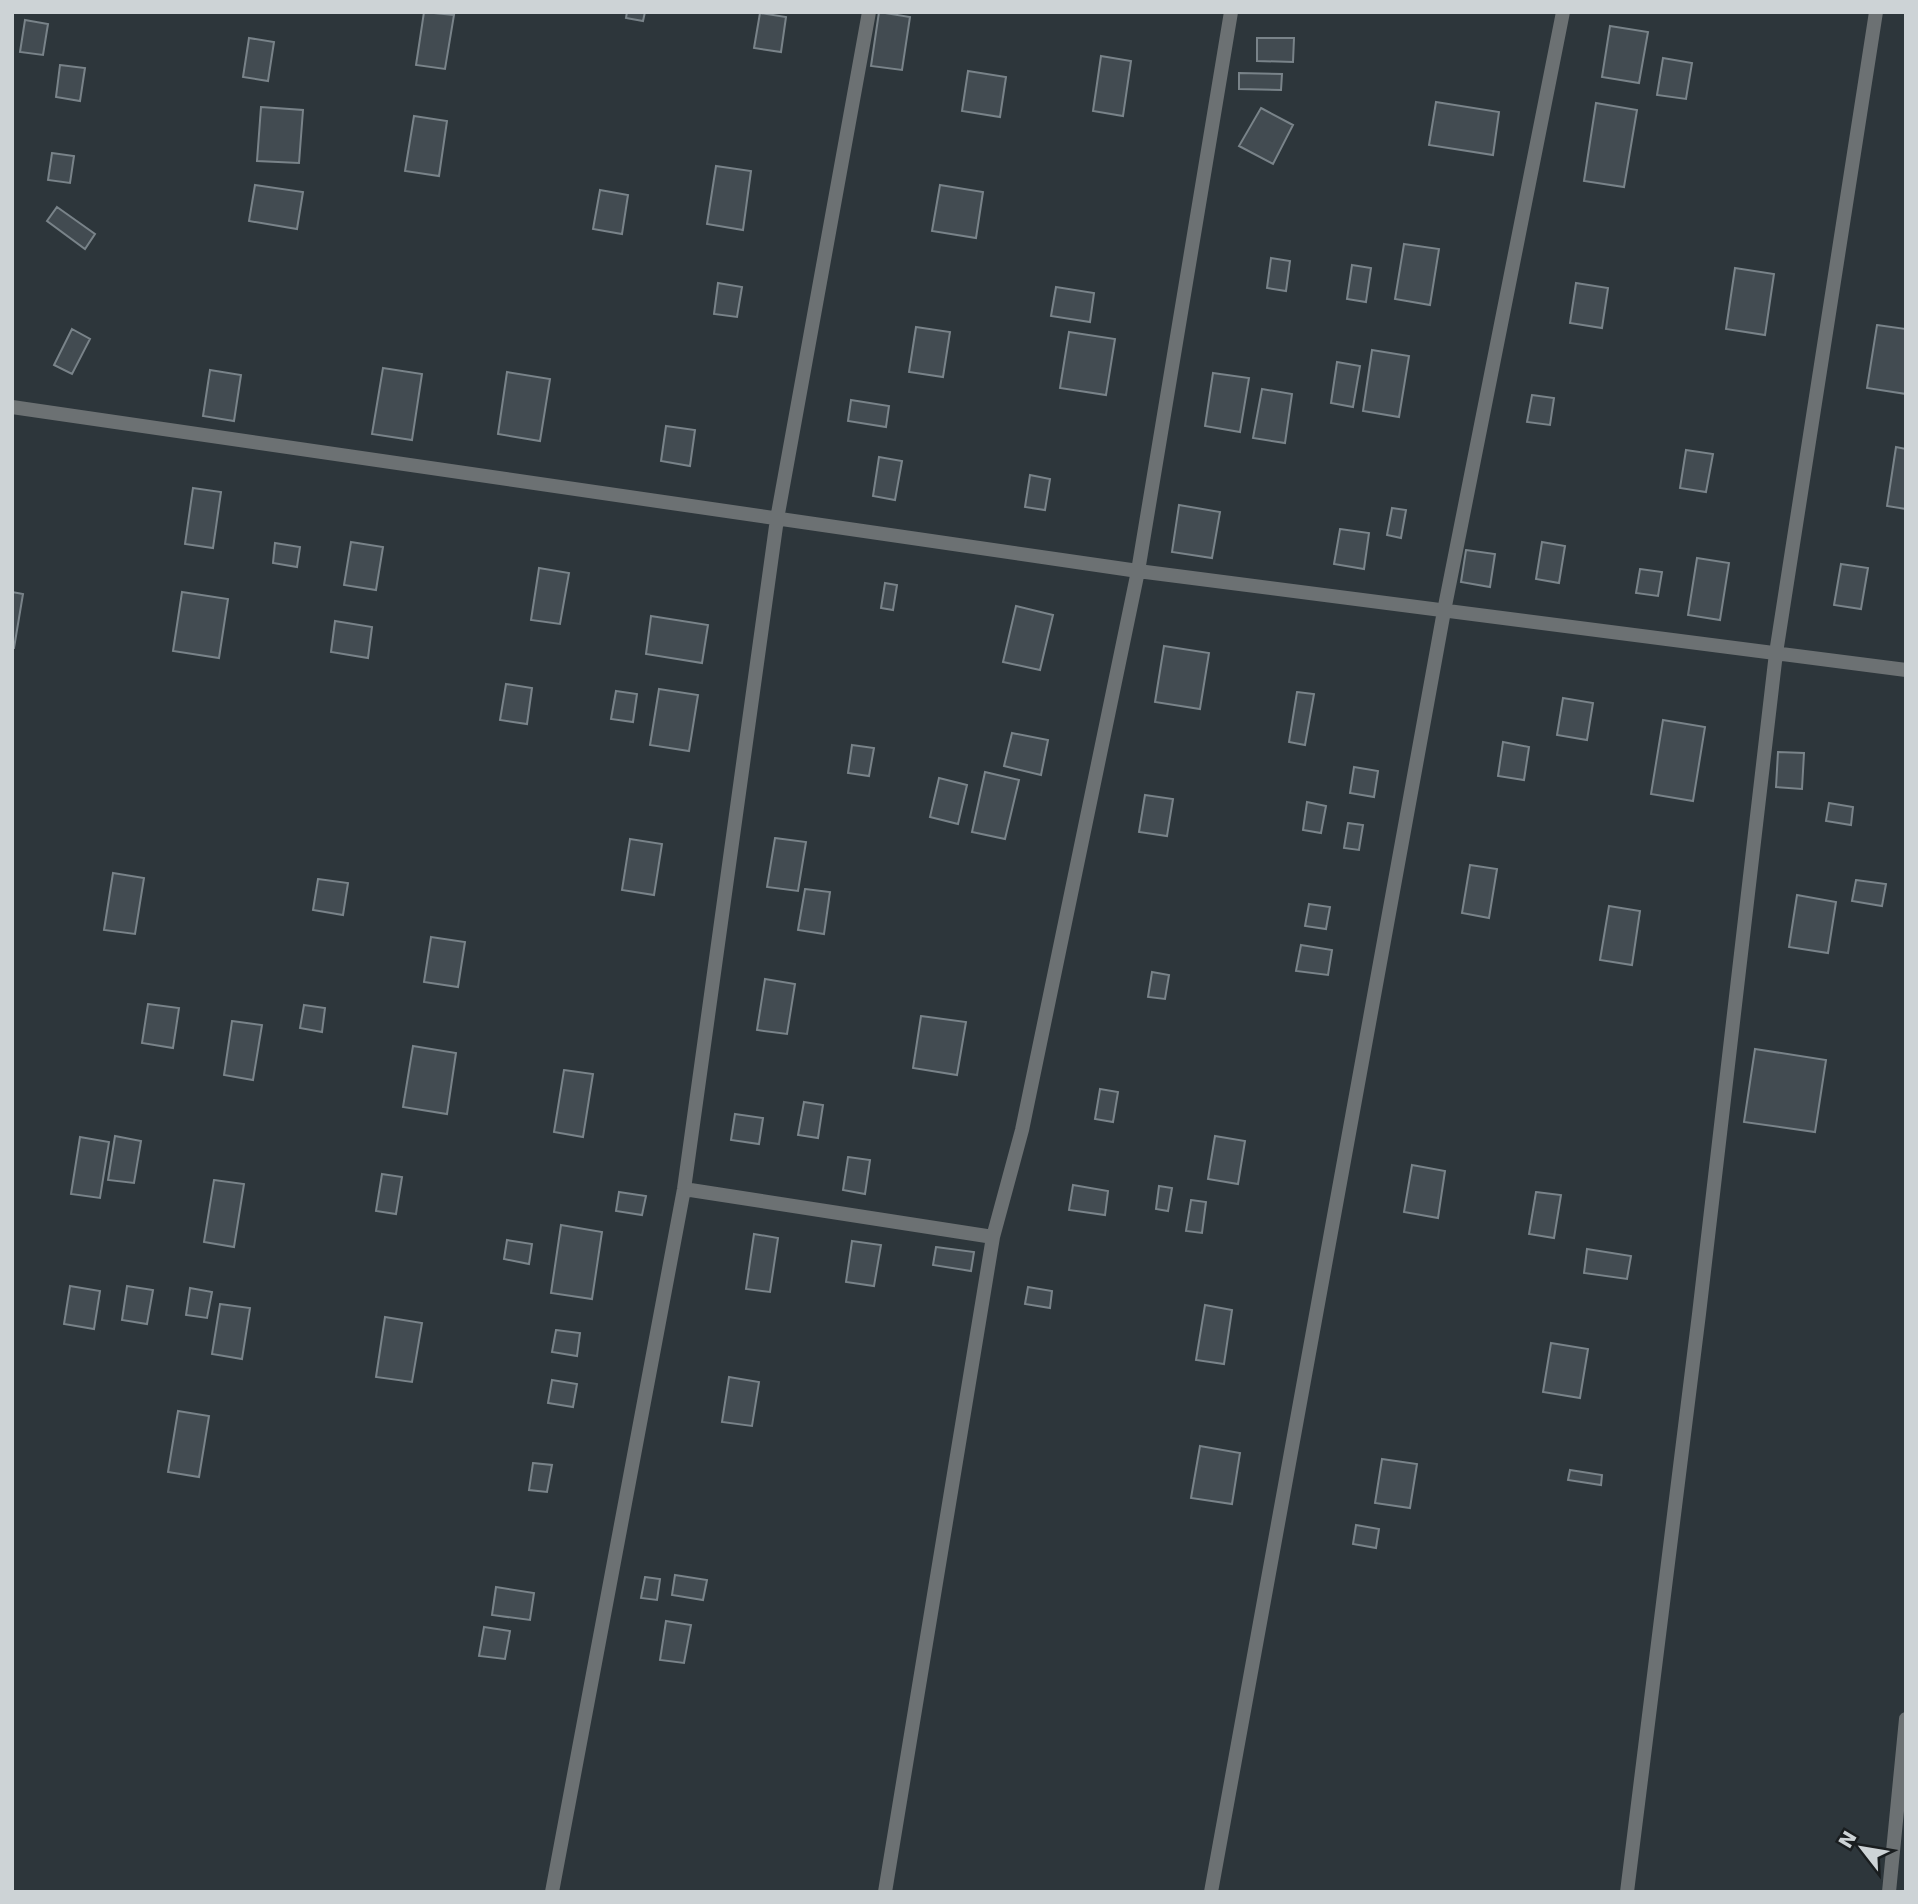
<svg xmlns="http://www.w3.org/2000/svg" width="1918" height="1904" font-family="'DejaVu Sans',sans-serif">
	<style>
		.building { fill: #424b51; stroke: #798389; stroke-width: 2 }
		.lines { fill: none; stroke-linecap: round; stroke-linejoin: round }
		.street { stroke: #6c7173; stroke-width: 14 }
	</style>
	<rect width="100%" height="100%" fill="#2d363b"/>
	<!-- building -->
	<path class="building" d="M424 12 454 15 445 69 416 65Z
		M627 12H645L643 21 626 18Z
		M879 12 910 17 902 70 871 66Z
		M760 13 786 17 781 52 754 48Z
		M25 20 48 24 43 55 20 52Z
		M1610 26 1648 32 1639 83 1602 77Z
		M249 38 274 42 268 81 243 77Z
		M1257 38H1294L1293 62 1257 61Z
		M1101 56 1131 61 1123 116 1093 111Z
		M1663 58 1692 63 1686 99 1657 95Z
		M60 65 85 68 80 101 56 97Z
		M968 71 1006 77 1000 117 962 111Z
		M1239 73 1282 74 1281 90 1239 89Z
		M1436 102 1499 112 1493 155 1429 145Z
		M1596 103 1637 110 1624 187 1584 181Z
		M261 107 303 110 299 163 257 161Z
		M1261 108 1293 125 1273 164 1239 146Z
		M414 116 447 121 439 176 405 171Z
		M52 153 74 156 70 183 48 180Z
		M716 166 751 171 743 230 707 224Z
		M255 185 303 192 297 229 249 221Z
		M940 185 983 192 976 238 932 231Z
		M600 190 628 195 622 234 593 229Z
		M57 207 95 234 85 249 47 221Z
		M1404 244 1439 249 1430 305 1395 299Z
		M1271 258 1290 261 1286 291 1267 288Z
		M1352 265 1371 268 1366 302 1347 299Z
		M1735 268 1774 274 1765 335 1726 329Z
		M718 283 742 287 737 317 714 314Z
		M1576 283 1608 288 1602 328 1570 323Z
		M1056 287 1094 293 1090 322 1051 316Z
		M1877 325 1906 329V394L1867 388Z
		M916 327 950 332 943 377 909 372Z
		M72 329 90 339 72 374 54 365Z
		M1069 332 1115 339 1106 395 1060 388Z
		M1372 350 1409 356 1399 417 1363 411Z
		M1337 362 1360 366 1353 407 1331 403Z
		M383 368 422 374 412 440 372 434Z
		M210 370 241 375 234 421 203 416Z
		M507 372 550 379 540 441 498 434Z
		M1213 373 1249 378 1240 432 1205 426Z
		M1262 389 1292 394 1285 443 1253 438Z
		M1532 395 1554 398 1550 425 1527 422Z
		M851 400 889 406 886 427 848 421Z
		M666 426 695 430 690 466 661 461Z
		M1896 447 1906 449V509L1887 506Z
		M1686 450 1713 454 1706 492 1680 488Z
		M879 457 902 461 895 500 873 496Z
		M1030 475 1050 479 1045 510 1025 507Z
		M193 488 221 492 213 548 185 544Z
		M1179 505 1220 512 1212 558 1172 552Z
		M1392 508 1406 510 1401 538 1387 535Z
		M1340 529 1369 533 1364 569 1334 564Z
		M351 542 383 547 376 590 344 585Z
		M1542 542 1565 546 1559 583 1536 579Z
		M275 543 300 547 297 567 273 563Z
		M1466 550 1495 554 1490 587 1461 582Z
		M1697 558 1729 563 1720 620 1688 615Z
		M1841 564 1868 568 1861 609 1834 605Z
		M539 568 569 573 560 624 531 620Z
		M1640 569 1662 572 1658 596 1636 593Z
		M885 583 897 585 893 610 881 608Z
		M12 592 23 594 14 648H12Z
		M182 592 228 599 219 658 173 651Z
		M1016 606 1053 615 1040 670 1003 662Z
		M651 616 708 625 702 663 646 654Z
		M335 621 372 627 368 658 331 652Z
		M1164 646 1209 653 1200 709 1155 702Z
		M506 684 532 688 527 724 500 720Z
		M659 689 698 695 689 751 650 745Z
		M616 691 637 694 633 722 611 719Z
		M1297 692 1314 694 1305 745 1289 742Z
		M1563 698 1593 703 1587 740 1557 735Z
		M1663 720 1705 727 1693 801 1651 794Z
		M1012 733 1048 740 1041 775 1004 766Z
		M1503 742 1529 747 1524 780 1498 776Z
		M852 745 874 748 869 776 848 773Z
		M1778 752 1804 753 1802 789 1776 787Z
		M1354 767 1378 771 1374 797 1350 793Z
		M985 772 1019 780 1005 839 972 832Z
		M939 778 967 785 958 824 930 817Z
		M1145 795 1173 799 1167 836 1139 832Z
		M1307 802 1326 806 1321 833 1303 830Z
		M1829 803 1853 807 1851 825 1826 821Z
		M1348 823 1363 825 1359 850 1344 848Z
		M775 838 806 842 798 891 767 887Z
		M630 839 662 844 654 895 622 890Z
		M1470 865 1497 869 1489 918 1462 913Z
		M113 873 144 878 135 934 104 930Z
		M318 879 348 883 343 915 313 910Z
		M1856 880 1886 884 1882 906 1852 901Z
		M805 889 830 892 824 934 798 930Z
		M1797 895 1836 902 1828 953 1789 947Z
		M1309 904 1330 907 1326 929 1305 926Z
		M1609 906 1640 911 1632 965 1600 960Z
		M431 937 465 942 458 987 424 982Z
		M1301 945 1332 950 1328 975 1296 971Z
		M1152 972 1169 975 1165 999 1148 997Z
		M765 979 795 984 787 1034 757 1030Z
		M148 1004 179 1008 173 1048 142 1043Z
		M304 1005 325 1008 322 1032 300 1028Z
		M921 1016 966 1022 957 1075 913 1068Z
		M232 1021 262 1025 253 1080 224 1075Z
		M413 1046 456 1053 447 1114 403 1107Z
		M1755 1049 1826 1060 1815 1132 1744 1122Z
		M564 1070 593 1074 583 1137 554 1132Z
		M1100 1089 1118 1092 1113 1122 1095 1119Z
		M804 1102 823 1105 818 1138 798 1135Z
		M735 1114 763 1118 759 1144 731 1140Z
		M115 1136 141 1141 134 1183 108 1180Z
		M1215 1136 1245 1141 1238 1184 1208 1179Z
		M80 1137 109 1142 100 1198 71 1194Z
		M848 1157 870 1160 865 1194 843 1190Z
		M1412 1165 1445 1171 1438 1218 1404 1212Z
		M382 1174 402 1177 396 1214 376 1211Z
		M214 1180 244 1184 234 1247 204 1242Z
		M1073 1185 1108 1191 1105 1215 1069 1210Z
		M1159 1186 1172 1188 1168 1211 1156 1209Z
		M619 1192 646 1196 642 1215 616 1211Z
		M1536 1192 1561 1195 1554 1238 1529 1234Z
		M1191 1200 1206 1202 1202 1233 1186 1231Z
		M561 1225 602 1232 592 1299 551 1293Z
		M754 1234 778 1238 770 1292 746 1289Z
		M507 1240 532 1244 529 1264 504 1259Z
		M852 1241 881 1245 874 1286 846 1282Z
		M936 1247 974 1252 971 1271 933 1265Z
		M1587 1249 1631 1256 1627 1279 1584 1273Z
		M70 1286 100 1291 94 1329 64 1324Z
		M127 1286 153 1290 147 1324 122 1320Z
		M1028 1287 1052 1291 1050 1308 1025 1304Z
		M190 1288 212 1292 207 1318 186 1315Z
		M220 1304 250 1308 242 1359 212 1354Z
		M1205 1305 1232 1310 1224 1364 1196 1360Z
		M385 1317 422 1323 412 1382 376 1377Z
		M556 1330 580 1333 577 1356 552 1352Z
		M1551 1343 1588 1349 1580 1398 1543 1392Z
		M729 1377 759 1382 752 1426 722 1422Z
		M552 1380 577 1384 573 1407 548 1403Z
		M178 1411 209 1416 199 1477 168 1472Z
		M1200 1446 1240 1453 1232 1504 1191 1498Z
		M1382 1459 1417 1464 1410 1508 1375 1503Z
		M533 1463 552 1465 547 1492 529 1490Z
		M1570 1470 1602 1475 1601 1485 1568 1480Z
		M1356 1525 1379 1529 1376 1548 1353 1544Z
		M675 1575 707 1580 703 1600 672 1595Z
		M645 1577 660 1579 657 1600 641 1598Z
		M496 1587 534 1593 530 1620 492 1615Z
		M666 1621 691 1625 684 1663 660 1660Z
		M484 1627 510 1631 505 1659 479 1656Z"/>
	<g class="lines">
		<!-- street -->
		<path class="street" d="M12 407 1138 571 1906 670
			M684 1189 993 1237
			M552 1892 684 1189 777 519 869 12
			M885 1892 993 1237 1022 1130 1138 571 1231 12
			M1211 1892 1444 611 1563 12
			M1627 1892 1699 1314 1776 653 1876 12
			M1889 1892 1906 1719"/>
	</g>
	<!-- border -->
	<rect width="1918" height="1904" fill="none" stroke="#cdd3d6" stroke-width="28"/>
	<!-- north arrow -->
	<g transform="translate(1862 1848) rotate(301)" stroke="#191d1f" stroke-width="5" paint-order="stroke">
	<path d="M0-5L12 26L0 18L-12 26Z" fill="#cdd3d6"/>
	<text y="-10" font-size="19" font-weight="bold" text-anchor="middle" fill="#cdd3d6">N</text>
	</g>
</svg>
